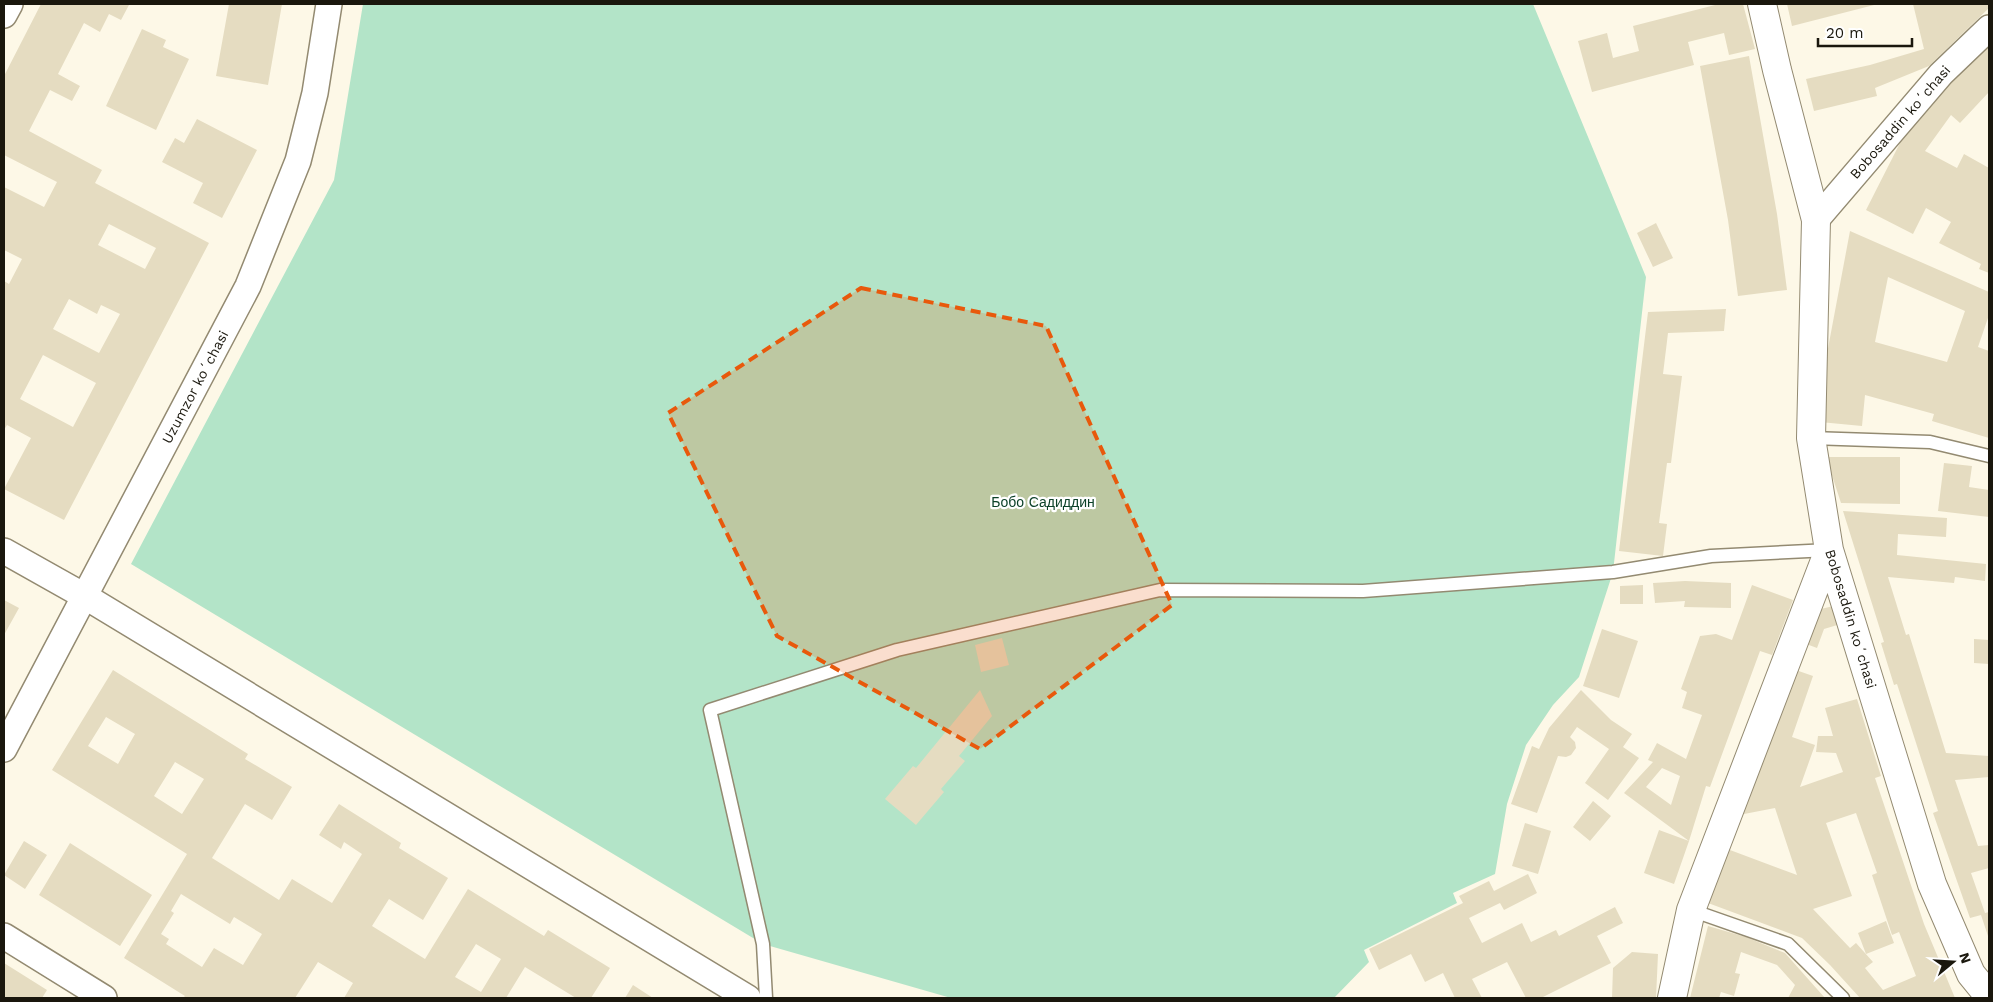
<svg xmlns="http://www.w3.org/2000/svg" width="1993" height="1002" font-family="'Work Sans',sans-serif">
	<style>
		.green { fill: #b3e4c8 }
		.building { fill: #e5dcc1; fill-rule: evenodd }
		.lines { fill: none; stroke-linecap: round; stroke-linejoin: round }
		.service-casing { stroke: #938a71; stroke-width: 15 }
		.minor-casing { stroke: #938a71; stroke-width: 28 }
		.tertiary-casing { stroke: #938a71; stroke-width: 30 }
		.service { stroke: #fff; stroke-width: 12 }
		.minor { stroke: #fff; stroke-width: 25 }
		.tertiary { stroke: #fff; stroke-width: 28 }
		.marked { fill: #e8590c; fill-opacity: 0.2; stroke: #e8590c; stroke-width: 4; stroke-dasharray: 10 6; stroke-linejoin: round }
		.labels { text-anchor: middle; stroke-width: 4.5; stroke-linejoin: round; paint-order: stroke }
		.street-label { font-size: 14px; fill: #1a170d; stroke: #fff }
		.park-label { font-size: 14px; fill: #0c4129; stroke: #fff }
	</style>
	<rect width="100%" height="100%" fill="#fdf8e7"/>
	<!-- green -->
	<path class="green" d="M363 4H1533L1646 277 1613 572 1579 677 1553 705 1526 745 1507 804 1495 874 1453 893 1457 903 1364 950 1369 962 1334 998H951L763 944 131 564 334 180Z"/>
	<!-- building -->
	<path class="building" d="M41 4 129 5 121 20 109 14 100 32 84 23 58 74 80 86 72 101 50 90 29 131 102 170 95 183 209 243 64 520 4 489 31 438 7 425 4 430V281L9 284 22 259 4 250V187L44 207 57 182 4 155V76ZM109 224 156 248 145 269 98 245ZM69 299 97 314 101 305 120 314 99 353 53 329ZM43 355 96 383 73 427 20 399Z
		M229 4H282L268 85 216 76Z
		M1719 4H1743L1755 49 1729 55 1724 33 1688 42 1694 65 1592 92 1578 41 1607 33 1613 58 1639 51 1633 26Z
		M1787 4H1878L1792 26Z
		M1913 4H1989V8L1929 66 1875 88 1877 96 1814 111 1806 79 1870 65 1924 49Z
		M142 29 166 40 163 47 189 59 156 130 106 106Z
		M1989 38V92L1960 123 1951 115 1925 151 1957 168 1964 154 1989 168V273L1979 269 1981 264 1939 243 1951 222 1926 208 1913 234 1866 210 1902 139 1932 97Z
		M1749 56 1777 214 1787 290 1738 296 1728 220 1700 66Z
		M197 119 257 150 222 218 193 203 203 183 162 162 175 138 184 143Z
		M1656 223 1673 258 1653 267 1637 233Z
		M1850 231 1989 292V315L1978 347 1989 351V438L1932 421 1934 414 1865 395 1862 426 1820 422 1826 359ZM1888 277 1965 311 1947 362 1875 342Z
		M1726 309 1724 331 1668 333 1663 374 1682 376 1671 463H1667L1659 523 1667 524 1663 556 1619 551 1648 312Z
		M1826 457H1900V504L1841 503Z
		M1944 463 1972 466 1969 487 1989 490V517L1938 511Z
		M1843 511 1947 518 1946 537 1898 534 1897 555 1986 564 1985 581 1955 577 1954 583 1888 577 1906 635 1909 634 1946 753 1989 756V777L1955 780 1978 846 1989 845V868L1971 873 1985 913 1989 912V939L1981 915 1970 918 1933 813 1938 811 1897 684 1894 685 1881 643 1884 642Z
		M1685 581 1731 583V608L1684 607 1685 601 1655 603 1653 583Z
		M1643 585V604H1620V586Z
		M1752 585 1793 600 1772 655 1760 651 1710 787 1706 786 1689 841 1624 793 1653 762 1648 760 1657 743 1686 759 1702 715 1682 708 1687 692 1681 689 1700 636 1716 634 1732 640ZM1662 768 1680 776 1671 805 1646 787Z
		M4 600 19 608 4 635Z
		M1838 605 1844 623 1824 629 1817 648 1801 642 1812 611Z
		M1602 629 1638 641 1619 698 1583 686Z
		M1002 638 1009 665 981 672 975 645Z
		M1974 639 1989 640V664L1974 663Z
		M1790 668 1813 676 1792 737 1815 745 1800 787 1843 772 1836 753 1816 752 1818 736H1833L1825 708 1857 699 1881 776 1875 778 1924 924 1955 998H1860L1830 965 1802 938 1708 903 1722 847 1797 875 1775 808 1739 815ZM1856 813 1877 873 1872 875 1892 935 1899 932 1916 976 1883 990 1865 968 1873 962 1856 943 1850 948 1813 909 1852 896 1826 823Z
		M113 670 248 754 245 759 292 787 272 820 245 804 212 858 279 900 292 879 332 903 362 854 344 842 341 849 319 835 339 804 401 843 399 848 448 878 423 920 389 899 372 926 425 959 468 889 544 936 548 930 610 968 591 998H576L525 967 506 998H344L353 983 318 962 295 998H183L185 996 124 958 187 854 52 770ZM106 717 135 734 118 764 88 746ZM175 762 204 779 182 814 154 796ZM181 894 230 924 234 917 262 934 243 965 214 948 202 967 166 944 169 939 161 934 174 913 171 911ZM476 944 501 959 481 992 455 977Z
		M980 690 992 716 959 756 965 761 941 789 944 792 916 825 885 799 913 766 916 768Z
		M1581 690 1611 720 1632 734 1623 747 1639 758 1608 800 1585 783 1609 749 1577 727 1570 737 1575 742 1576 748 1571 755 1566 757 1558 756 1537 813 1511 804 1532 746 1539 749 1549 728Z
		M1593 801 1611 816 1590 841 1573 827Z
		M1525 823 1551 831 1538 874 1512 866Z
		M1659 830 1689 841 1674 884 1644 873Z
		M24 841 47 855 25 889 4 875Z
		M70 843 152 895 120 946 39 895Z
		M1528 874 1537 893 1504 910 1500 903 1469 918 1482 943 1522 923 1531 942 1556 930 1559 936 1615 907 1623 923 1597 936 1611 963 1541 998H1526L1507 962 1472 979 1482 998H1455L1443 973 1425 982 1411 954 1379 970 1369 949 1463 903 1459 896 1489 881 1494 891Z
		M1886 921 1894 943 1866 954 1858 933Z
		M1708 926 1746 937 1785 953 1825 998H1788L1795 985 1777 965 1741 952 1735 973 1740 974 1734 996 1721 992 1719 998H1690Z
		M1632 952 1658 954 1656 998H1612L1613 968Z
		M4 963 47 990 42 998H4Z
		M633 985 653 998H625Z"/>
	<g class="lines">
		<!-- service casing -->
		<g class="service-casing">
			<path id="service" d="M1811 438 1930 442 1989 456
				M1691 910 1788 944 1843 998
				M766 998 763 944 710 710 897 650 1160 590 1363 591 1613 572 1711 556 1829 550"/>
		</g>
		<!-- minor casing -->
		<g class="minor-casing">
			<path id="minor" d="M4 15 10 4
				M1816 220 1941 74 1989 28
				M4 551 86 597 748 998
				M4 749 248 286 298 161 315 93 329 4
				M4 936 104 998"/>
		</g>
		<!-- tertiary casing -->
		<g class="tertiary-casing">
			<path id="tertiary" d="M1762 4 1777 70 1816 220 1811 438 1829 550 1932 884 1971 974 1989 996
				M1672 998 1691 910 1829 550"/>
		</g>
		<!-- service -->
		<use href="#service" class="service"/>
		<!-- minor -->
		<use href="#minor" class="minor"/>
		<!-- tertiary -->
		<use href="#tertiary" class="tertiary"/>
	</g>
	<!-- marked area -->
	<path class="marked" d="M861 288 1046 326 1172 605 980 749 777 636 668 413Z"/>
	<g class="labels">
		<!-- street labels -->
		<g class="street-label">
			<text transform="translate(1900 122) rotate(-49)" y="5">Bobosaddin koʻchasi</text>
			<text transform="translate(195 387) rotate(-62)" y="5">Uzumzor koʻchasi</text>
			<text transform="translate(1851 619) rotate(73)" y="5">Bobosaddin koʻchasi</text>
		</g>
		<!-- park labels -->
		<g class="park-label">
			<text x="1043" y="507">Бобо Садиддин</text>
		</g>
	</g>
	<!-- border -->
	<rect width="1993" height="1002" fill="none" stroke="#1a170d" stroke-width="10"/>
	<!-- north arrow -->
	<g transform="translate(1953 962) rotate(72)" stroke="#ffffff" stroke-width="4" paint-order="stroke">
	<path d="M0-4L9 19L0 12L-9 19Z" fill="#1a170d"/>
	<text y="-8" font-size="14" font-weight="bold" text-anchor="middle" fill="#1a170d">N</text>
	</g>
	<!-- scale -->
	<path d="M1818 38v8h94v-8" fill="none" stroke="#1a170d" stroke-width="2.5"/>
	<text x="1826" y="38" font-size="15" fill="#1a170d" stroke="#ffffff" stroke-width="4" paint-order="stroke">20 m</text>
</svg>
